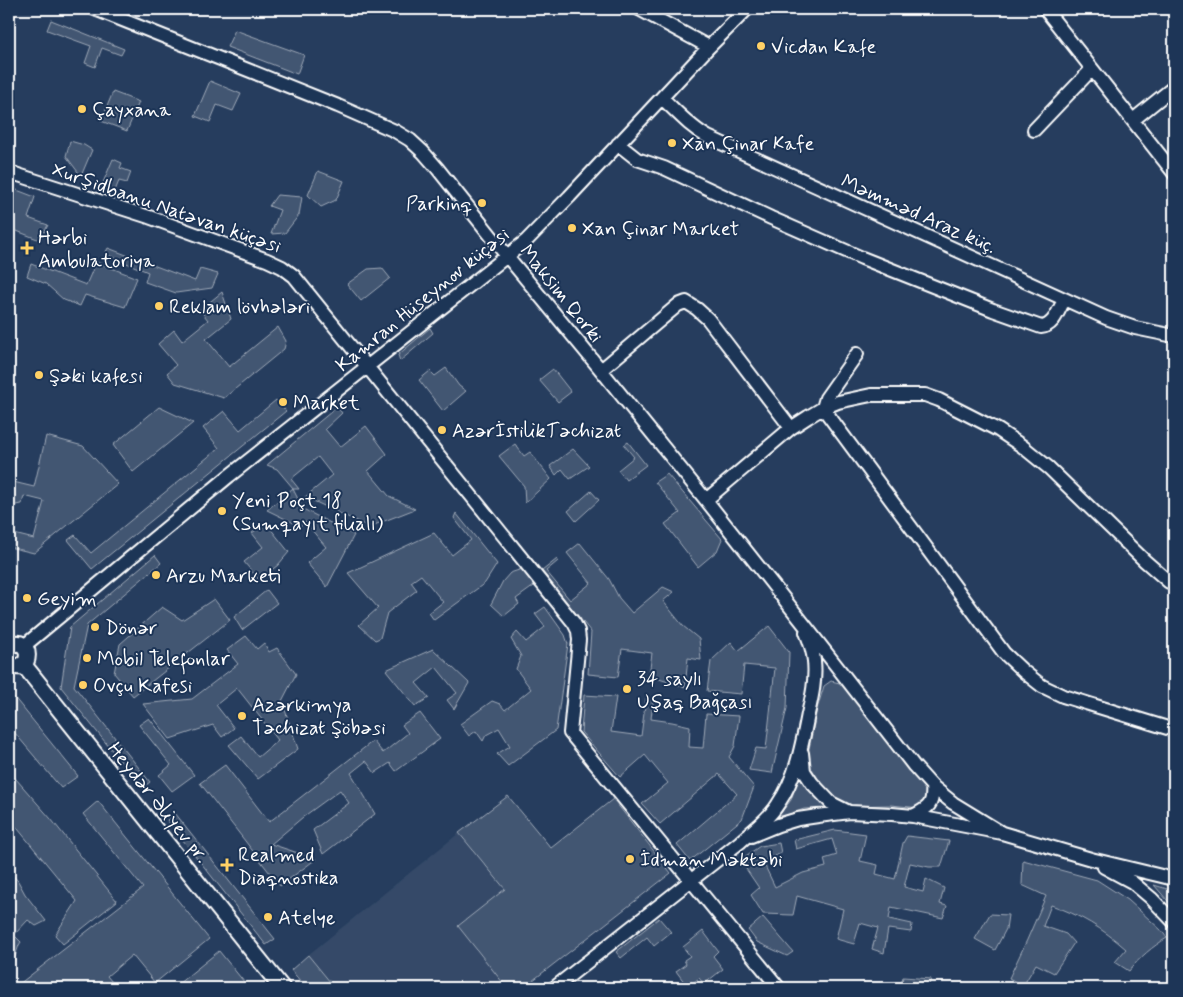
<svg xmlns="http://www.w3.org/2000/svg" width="1183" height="997" font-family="Mynerve,sans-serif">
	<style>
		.built { fill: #344a68 }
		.green { fill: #425672; stroke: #a0aab8 }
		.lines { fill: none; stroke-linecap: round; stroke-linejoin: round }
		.minor-casing { stroke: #fff; stroke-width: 16 }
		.major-casing { stroke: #fff; stroke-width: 19 }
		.minor { stroke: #1d3557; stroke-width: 12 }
		.major { stroke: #1d3557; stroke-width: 15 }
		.poi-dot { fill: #ffd166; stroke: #1d3557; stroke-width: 2 }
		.labels { text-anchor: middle; stroke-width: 4; stroke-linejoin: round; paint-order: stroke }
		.poi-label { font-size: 20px; fill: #fff; stroke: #1d3557; text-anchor: start }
		.street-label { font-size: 20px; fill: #fff; stroke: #1d3557 }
	</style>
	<rect width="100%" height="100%" fill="#263d5e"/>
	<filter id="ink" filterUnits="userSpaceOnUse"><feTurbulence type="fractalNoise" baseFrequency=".02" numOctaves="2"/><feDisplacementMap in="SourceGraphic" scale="10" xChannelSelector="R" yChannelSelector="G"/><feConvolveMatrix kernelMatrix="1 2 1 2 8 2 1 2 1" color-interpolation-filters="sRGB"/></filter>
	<g filter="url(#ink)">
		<!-- built -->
		<path class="built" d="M459 833 505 890 458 926 507 988H335L308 955Z"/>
		<!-- green -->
		<path class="green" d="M51 20 124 49 121 55 102 48 95 67 85 63 91 46 47 30Z
			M235 30 304 55 297 74 227 47Z
			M210 81 241 94 233 111 217 105 210 122 195 116Z
			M113 92 139 102 127 131 101 121Z
			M70 141 84 145 92 150 81 176 66 156Z
			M113 159 122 163 120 168 131 172 127 183 119 181 112 198 99 192Z
			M318 171 344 181 336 200 321 207 308 195Z
			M9 187 35 197 28 218 48 225 40 240 9 228Z
			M277 195 302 197 299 215 285 233 271 234 280 210 269 206Z
			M108 248 195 281 200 269 218 274 212 288 176 293 145 282 148 272 105 254Z
			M96 262 137 278 125 307 85 295 80 306 64 300 46 284 27 276 31 264 86 285Z
			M382 268 390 278 361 301 347 284 368 269Z
			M222 292 231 319 206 339 229 367 278 327 286 341 284 349 224 398 175 383 167 373 176 365 158 344 174 330 182 341 208 320 200 310Z
			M430 328 433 333 400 361 398 355Z
			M446 368 459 386 466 391 443 411 419 380 430 371 435 376Z
			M553 369 571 392 558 402 539 380Z
			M276 400 286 411 92 569 68 540 75 535 91 553 219 448 203 428 224 411 240 430Z
			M159 407 193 423 133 472 113 445Z
			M337 407 342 413 325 429 340 447 366 426 387 454 368 471 389 496 415 509 369 527 305 497 332 475 318 457 291 479 299 489H293L303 509 354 535 327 587 307 563 326 547 305 522 300 526 267 510 293 488 277 469 267 465Z
			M46 436 83 446 118 484 34 553 9 547V523L16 524 14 534 34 539 44 501 24 496 22 504 9 506V481L34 487Z
			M628 442 646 465 626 480 618 470 634 457 624 445Z
			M515 444 524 456 530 452 551 479 525 503 524 486 499 456Z
			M573 449 589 466 570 479 562 469 556 475 550 466Z
			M667 474 722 539 717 551 698 567 665 524 680 513 655 482Z
			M591 491 599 500 576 521 568 511Z
			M456 513 497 564 485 583 434 620 429 613 443 602 421 575 411 582 417 590 387 613 380 638 375 640 359 625 378 608 348 573 434 533 452 555 471 540 454 518Z
			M266 523 289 552 278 565 259 580 244 562 263 547 252 533Z
			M580 543 609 579 619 598 632 613 663 587 674 592 663 601 683 626 699 639 701 660 688 658 685 687 649 676 652 653 622 649 618 677 588 674 591 632 542 571 557 559 558 561 546 571 570 600 591 583 567 553Z
			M155 555 161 563 87 625 74 686 150 782 142 788 61 687 70 627Z
			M522 569 534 586 516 599 519 604 504 616 491 604 503 581 510 573Z
			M267 590 277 603 242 630 234 617Z
			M214 599 230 620 133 696 114 673 120 644 162 607 182 620Z
			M545 607 565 635 568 644 556 730 508 766 497 754 510 746 499 728 486 735 483 741 476 731 469 736 460 724 492 701 500 704 505 710 531 689 516 669 521 656 511 639 517 632 526 642 545 627 535 614Z
			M769 626 789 652 787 708 772 773 749 770 756 748 766 749 775 668 744 665 741 694 707 691 711 661 731 642 738 651Z
			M246 636 257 649 264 643 269 652 277 648 296 674 282 701 298 749 258 779 229 745 241 736 258 757 278 740 237 688 216 705 234 728 222 737 213 725 170 739 143 704 192 699 238 664 227 650Z
			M433 649 469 683 454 709 447 700 457 693 436 667 416 683 429 698 415 706 386 670Z
			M831 681 844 684 928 793 920 808 891 805 847 806 834 800 807 767 808 754 817 709 824 686Z
			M9 691 78 776 61 788 9 726Z
			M584 695 616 697 611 732 641 736 646 698 653 702 651 719 672 722 690 726 689 747 703 748 706 714 739 716 735 746 729 757 754 787 742 819 690 861 677 845 737 794 719 774 660 824 642 804 668 783 645 755 620 777 581 732Z
			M420 713 440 739 396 771 390 763 375 773 366 761 351 773 375 814 323 854 313 830 349 803 340 790 303 817 271 844 316 859 280 886 200 783 225 765 269 822 373 741 383 753 408 733 402 725Z
			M149 718 194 775 172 791 159 775 171 765 139 725Z
			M9 771 51 819 117 901 63 944 55 935 77 901 9 818V810L11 808 9 806Z
			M799 776 811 793 826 808 804 809 776 819 791 800Z
			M508 796 551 848 613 799 671 873 523 988H507L458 926 505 889 459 833Z
			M98 801 209 939 155 983 132 955 107 976 117 988H14L143 888 83 814Z
			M175 813 275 939 266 945 167 820Z
			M835 830 866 834 860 861 878 865 876 874 895 879 903 843 907 836 949 841 941 867H929L910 863 904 887 923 892 926 879 944 888 940 904 947 906 943 918 891 907 889 919 912 924 911 932 888 929 884 953 872 949 878 928 860 923 854 944 836 939 843 909 797 896 793 915 763 914 751 895 759 888 740 860 760 846 779 843 781 853 763 862 775 887 803 873 826 867 824 859 837 855 832 839 796 849 794 840Z
			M1023 860 1097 880 1128 900 1161 930 1167 938C1153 946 1139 958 1129 971L1115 962 1126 949C1102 928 1080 915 1051 905L1043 926 1066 934 1074 943 1054 973 1036 964 1023 986 1009 978 1027 940 1046 896 1022 885Z
			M9 871 18 881 25 894 46 921 36 926 28 920 14 935 21 942 19 945 9 974Z
			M1154 885 1174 891V908Z
			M990 914 1008 915 1006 929 995 950 975 939Z
			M763 917 793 952 787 956 757 942 748 930Z
			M659 918 671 932 654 946 647 937 621 958 616 952Z
			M703 931 718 951 713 956 723 969 704 984 699 978 688 987 676 971 686 964 684 960 690 956 683 947Z
			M219 951 249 988H173Z
			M308 955 335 988H306L291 970Z
			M903 977 931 979 928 988H900Z"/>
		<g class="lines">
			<!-- minor casing -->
			<g class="minor-casing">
				<path id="minor" d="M95 9 338 106 395 131 410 140 423 152 437 168 507 256 601 370 706 500 803 623 914 766 932 786 953 803 1002 833
					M639 9 709 47
					M1045 9 1174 173
					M662 98C677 112 690 127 708 137L1106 318 1135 328 1174 336
					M1133 120 1174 87
					M1034 130 1092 69
					M618 144 637 159 664 168 771 218 862 258 993 310 1041 327C1054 326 1058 311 1064 300
					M9 172 149 217 267 260 282 267 294 276 574 623 578 631 579 640 570 733 779 988
					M857 354 826 398 823 408 1004 653 1023 671 1042 686 1063 696 1174 730
					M601 370 678 305 686 302 697 309 708 319 791 428
					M706 500 791 428 808 417 823 408 838 402 871 395H925L939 400 998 430 1022 446 1049 468 1145 561 1169 582H1174
					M24 646 229 476 526 241 569 197 709 47 747 9
					M802 753 804 771 812 783 831 803 849 812
					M913 816C928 808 934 805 932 786
					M751 836 778 825 798 819 818 816 850 812 892 814 913 816 1002 833 1091 859 1174 879
					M1104 867 1132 882 1151 898 1174 922
					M554 988 740 842C753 830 769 819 778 804 796 778 802 745 808 714 812 697 816 679 814 661 813 651 810 642 806 632"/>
			</g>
			<!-- major casing -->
			<g class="major-casing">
				<path id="major" d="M9 646C33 632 34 678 9 664
					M23 664 282 988"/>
			</g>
			<!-- minor -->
			<use href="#minor" class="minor"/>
			<!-- major -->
			<use href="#major" class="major"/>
		</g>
	</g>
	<!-- markers -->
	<g class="poi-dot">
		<circle cx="761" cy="46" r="5"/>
		<circle cx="82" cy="109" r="5"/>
		<circle cx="672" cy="143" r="5"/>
		<circle cx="482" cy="203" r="5"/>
		<circle cx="572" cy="228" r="5"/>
		<path d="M24.5 240.5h5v5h5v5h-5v5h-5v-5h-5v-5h5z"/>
		<circle cx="159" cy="306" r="5"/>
		<circle cx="39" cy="375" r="5"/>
		<circle cx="283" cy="402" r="5"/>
		<circle cx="442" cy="430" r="5"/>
		<circle cx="222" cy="511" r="5"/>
		<circle cx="156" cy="575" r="5"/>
		<circle cx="27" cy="598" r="5"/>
		<circle cx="95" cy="627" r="5"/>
		<circle cx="87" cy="658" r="5"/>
		<circle cx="83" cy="685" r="5"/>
		<circle cx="627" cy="689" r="5"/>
		<circle cx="242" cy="716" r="5"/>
		<circle cx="630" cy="859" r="5"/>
		<path d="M224.5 857.5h5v5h5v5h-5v5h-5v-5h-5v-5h5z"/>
		<circle cx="268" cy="917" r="5"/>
	</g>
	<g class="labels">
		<!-- poi labels -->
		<g class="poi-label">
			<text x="771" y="53">Vicdan Kafe</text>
			<text x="92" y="116">Çayxana</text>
			<text x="682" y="150">Xan Çinar Kafe</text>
			<text x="472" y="210" text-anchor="end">Parkinq</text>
			<text x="582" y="235">Xan Çinar Market</text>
			<text x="38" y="244">Hərbi<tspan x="38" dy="23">Ambulatoriya</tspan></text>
			<text x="169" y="313">Reklam lövhələri</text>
			<text x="49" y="382">Şəki kafesi</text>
			<text x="293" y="409">Market</text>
			<text x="452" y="437">AzərİstilikTəchizat</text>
			<text x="232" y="507">Yeni Poçt 18<tspan x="232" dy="23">(Sumqayıt filialı)</tspan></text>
			<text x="166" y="582">Arzu Marketi</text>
			<text x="37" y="605">Geyim</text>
			<text x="105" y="634">Dönər</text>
			<text x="97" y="665">Mobil Telefonlar</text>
			<text x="637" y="685">34 saylı<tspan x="637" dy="23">Uşaq Bağçası</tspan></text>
			<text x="93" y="692">Ovçu Kafesi</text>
			<text x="252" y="711">Azərkimya<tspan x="252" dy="23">Təchizat Şöbəsi</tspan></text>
			<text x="238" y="861">Realmed<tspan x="238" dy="23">Diaqnostika</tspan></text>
			<text x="640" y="866">İdman Məktəbi</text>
			<text x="278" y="924">Atelye</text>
		</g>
		<!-- street labels -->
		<g class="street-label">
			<text transform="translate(167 207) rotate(19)" y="7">Xurşidbanu Natəvan küçəsi</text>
			<text transform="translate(919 213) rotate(24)" y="7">Məmməd Araz küç.</text>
			<text transform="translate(562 293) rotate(51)" y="7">Maksim Qorki</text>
			<text transform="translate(422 299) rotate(-39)" y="7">Kamran Hüseynov küçəsi</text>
			<text transform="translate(159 802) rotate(51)" y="7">Heydər Əliyev pr.</text>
		</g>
	</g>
	<!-- margin -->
	<rect width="1183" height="997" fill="none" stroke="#1d3557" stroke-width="30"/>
	<rect x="15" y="15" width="1153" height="967" fill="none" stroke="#fff" stroke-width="2" filter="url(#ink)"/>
</svg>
